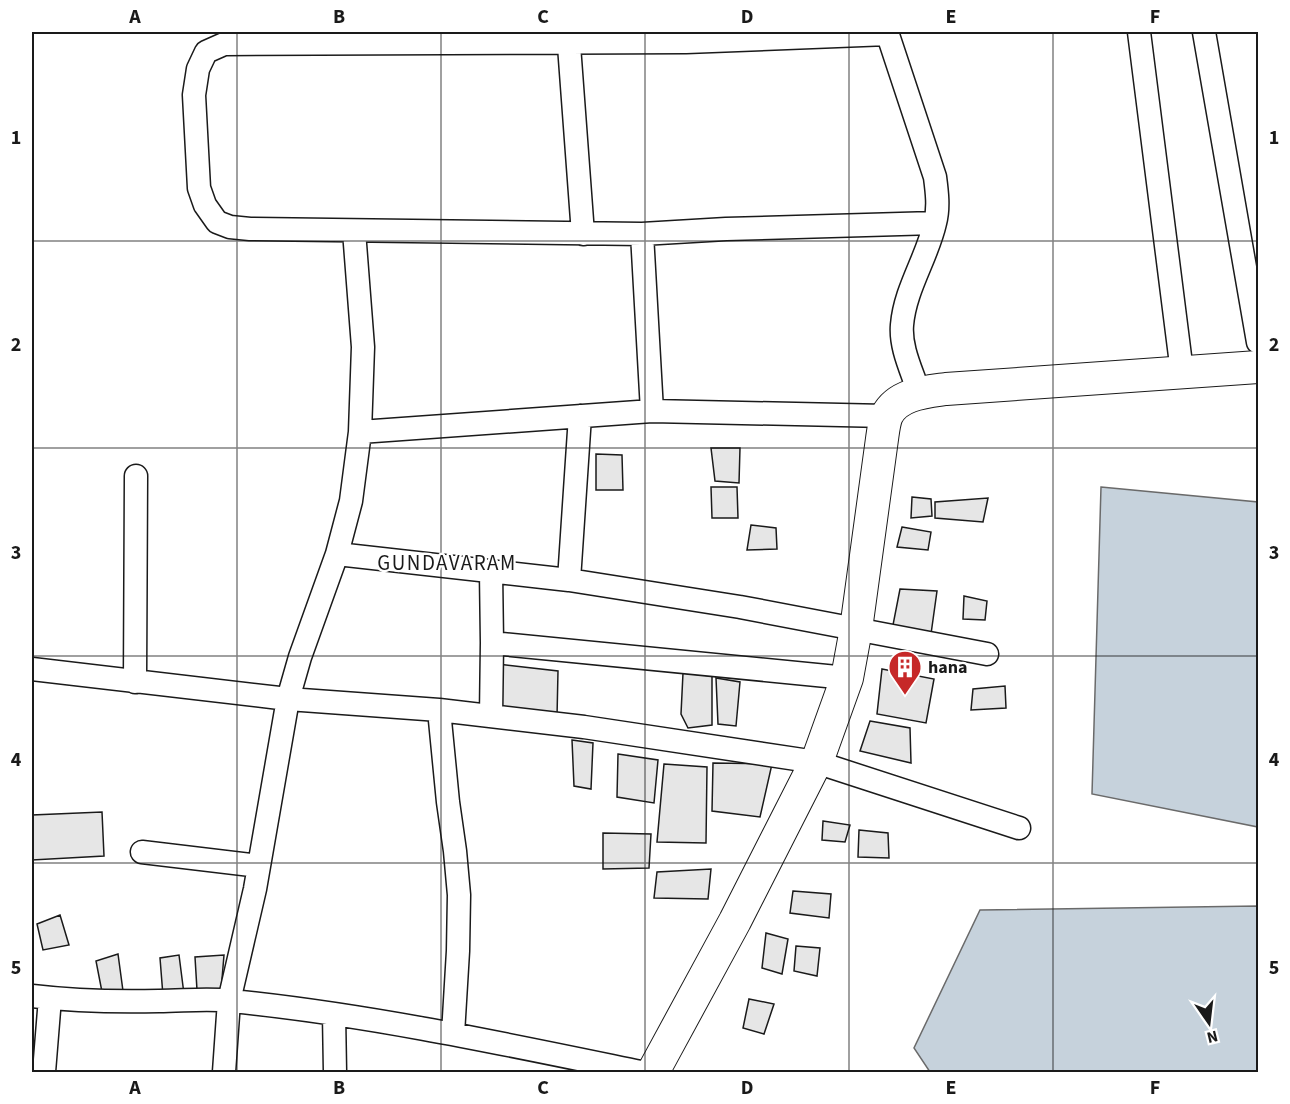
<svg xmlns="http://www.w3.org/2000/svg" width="1290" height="1104" font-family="'Source Sans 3',sans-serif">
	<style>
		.water { fill: #c6d2dc; stroke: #6a6a6a; stroke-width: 1.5 }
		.building { fill: #e6e6e6; stroke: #1a1a1a; stroke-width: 1.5 }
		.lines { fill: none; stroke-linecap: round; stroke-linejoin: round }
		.street-casing { stroke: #1a1a1a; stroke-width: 25 }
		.secondary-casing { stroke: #1a1a1a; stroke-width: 34 }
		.street { stroke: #fff; stroke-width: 22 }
		.secondary { stroke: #fff; stroke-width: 32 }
		.grid { fill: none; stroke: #1a1a1a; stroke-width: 1.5; stroke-opacity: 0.55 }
		.labels { text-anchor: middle; stroke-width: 4.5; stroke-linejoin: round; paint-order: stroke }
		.poi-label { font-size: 18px; font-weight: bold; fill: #1a1a1a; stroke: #fff; text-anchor: start }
		.quarter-label { font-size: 21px; letter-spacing: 1.5px; fill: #1a1a1a; stroke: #fff }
		.neatline { fill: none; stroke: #1a1a1a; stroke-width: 2 }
		.grid-label { font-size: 20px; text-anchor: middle; font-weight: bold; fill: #1a1a1a }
	</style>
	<rect width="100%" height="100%" fill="#fff"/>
	<!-- water -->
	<path class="water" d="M1101 487 1258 502V827L1092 794Z
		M1258 906V1072H930L914 1048 980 910Z"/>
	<!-- building -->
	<path class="building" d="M711 448H740L739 483 715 481Z
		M596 454 622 455 623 490H596Z
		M711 487H737L738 518H712Z
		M912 497 931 499 932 516 911 518Z
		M988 498 983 522 935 518V502Z
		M751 525 776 528 777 549 747 550Z
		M902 527 931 532 928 550 897 547Z
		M900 589 937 591 931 634 892 630Z
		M964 596 987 601 985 620 963 619Z
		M498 664 558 671 557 717 502 712Z
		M882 669 934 679 926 723 877 714Z
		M683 673 712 676V725L688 728 681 714Z
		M716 678 740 682 736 726 718 724Z
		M1005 686 1006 708 971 710 973 689Z
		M870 721 910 728 911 763 860 751Z
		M572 740 593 743 591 789 574 786Z
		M618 754 658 760 654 803 617 797Z
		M713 763 772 764 760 817 712 811Z
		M664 764 707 767 706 843 657 842Z
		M102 812 104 856 32 860V815Z
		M823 821 850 825 845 842 822 840Z
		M859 830 888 833 889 858 858 857Z
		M603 833 651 834 649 868 603 869Z
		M711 869 708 899 654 898 657 872Z
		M793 891 831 894 829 918 790 913Z
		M60 915 69 945 43 950 37 924Z
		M766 933 788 939 782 974 762 968Z
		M796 946 820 948 817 976 794 971Z
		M118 954 123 991 102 992 96 961Z
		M179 955 184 994 163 996 160 958Z
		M224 955 221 991 197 990 195 957Z
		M749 999 774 1004 764 1034 743 1028Z"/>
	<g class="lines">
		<!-- street casing -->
		<g class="street-casing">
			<path id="street" d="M568 32 583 234
				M887 32 935 177C937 192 939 208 935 223 927 258 905 289 902 325 900 348 912 371 919 393
				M1139 32 1182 372
				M1204 32 1258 342
				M888 34 686 42 224 44 206 52 198 69 194 95 199 188 205 205 217 222 230 227 250 229 642 234 726 229 935 223
				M642 234 652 411
				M360 432 652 411 886 416
				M337 554 569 580 740 607 987 654
				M569 580 580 416
				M492 643 847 678
				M32 669 288 699 439 710 584 727 816 762 1019 828
				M135 682 136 476
				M439 710 448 802 455 851 459 895 458 951 453 1034
				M491 716 492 643 491 572
				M142 852 259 866
				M32 996C74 1001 117 1002 159 1001 183 1001 208 998 232 1001 370 1015 505 1044 641 1072
				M334 1014 335 1072
				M44 1072 50 998
				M224 1072 229 1001 255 889 288 699 300 657 337 554 351 501 360 432 363 347 354 231"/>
		</g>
		<!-- secondary casing -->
		<g class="secondary-casing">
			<path id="secondary" d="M653 1072 735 921 819 756 847 678 856 629 882 439C883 432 884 422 887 415 898 394 925 392 946 389L1258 367"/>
		</g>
		<!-- street -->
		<use href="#street" class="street"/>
		<!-- secondary -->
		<use href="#secondary" class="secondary"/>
	</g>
	<!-- grid -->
	<path class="grid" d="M237 32V1072M441 32V1072M645 32V1072M849 32V1072M1053 32V1072M32 241H1258M32 448H1258M32 656H1258M32 863H1258"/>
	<!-- icons -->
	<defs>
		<g id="building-pin" transform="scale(1.725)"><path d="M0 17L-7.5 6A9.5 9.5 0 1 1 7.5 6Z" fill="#c62828" stroke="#fff"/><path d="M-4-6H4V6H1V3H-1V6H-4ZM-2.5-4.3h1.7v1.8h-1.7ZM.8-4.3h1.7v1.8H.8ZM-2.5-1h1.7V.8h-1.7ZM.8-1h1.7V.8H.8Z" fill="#fff"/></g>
	</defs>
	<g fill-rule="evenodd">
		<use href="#building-pin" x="905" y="667"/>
	</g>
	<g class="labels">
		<!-- poi labels -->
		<g class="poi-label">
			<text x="928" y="673">hana</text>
		</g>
		<!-- quarter labels -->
		<g class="quarter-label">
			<text x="447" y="570">GUNDAVARAM</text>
		</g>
	</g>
	<!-- border -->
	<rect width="1290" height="1104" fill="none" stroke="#ffffff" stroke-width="66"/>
	<!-- north arrow -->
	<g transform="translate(1209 1023) rotate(166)" stroke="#ffffff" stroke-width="4.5" paint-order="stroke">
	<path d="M0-4.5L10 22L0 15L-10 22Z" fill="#1a1a1a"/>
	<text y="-9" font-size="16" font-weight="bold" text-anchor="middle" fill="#1a1a1a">N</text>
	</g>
	<rect x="33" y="33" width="1224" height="1038" class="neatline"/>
	<g class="grid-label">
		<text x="135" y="23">A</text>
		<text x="339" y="23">B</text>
		<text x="543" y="23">C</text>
		<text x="747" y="23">D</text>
		<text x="951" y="23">E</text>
		<text x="1155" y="23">F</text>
		<text x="16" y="144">1</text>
		<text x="1274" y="144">1</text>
		<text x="16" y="351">2</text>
		<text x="1274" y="351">2</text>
		<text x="16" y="559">3</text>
		<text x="1274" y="559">3</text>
		<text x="16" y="766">4</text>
		<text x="1274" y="766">4</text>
		<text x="16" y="974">5</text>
		<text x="1274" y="974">5</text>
		<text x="135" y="1094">A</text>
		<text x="339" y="1094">B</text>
		<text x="543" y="1094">C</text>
		<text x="747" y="1094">D</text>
		<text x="951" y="1094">E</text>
		<text x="1155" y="1094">F</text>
	</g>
</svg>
